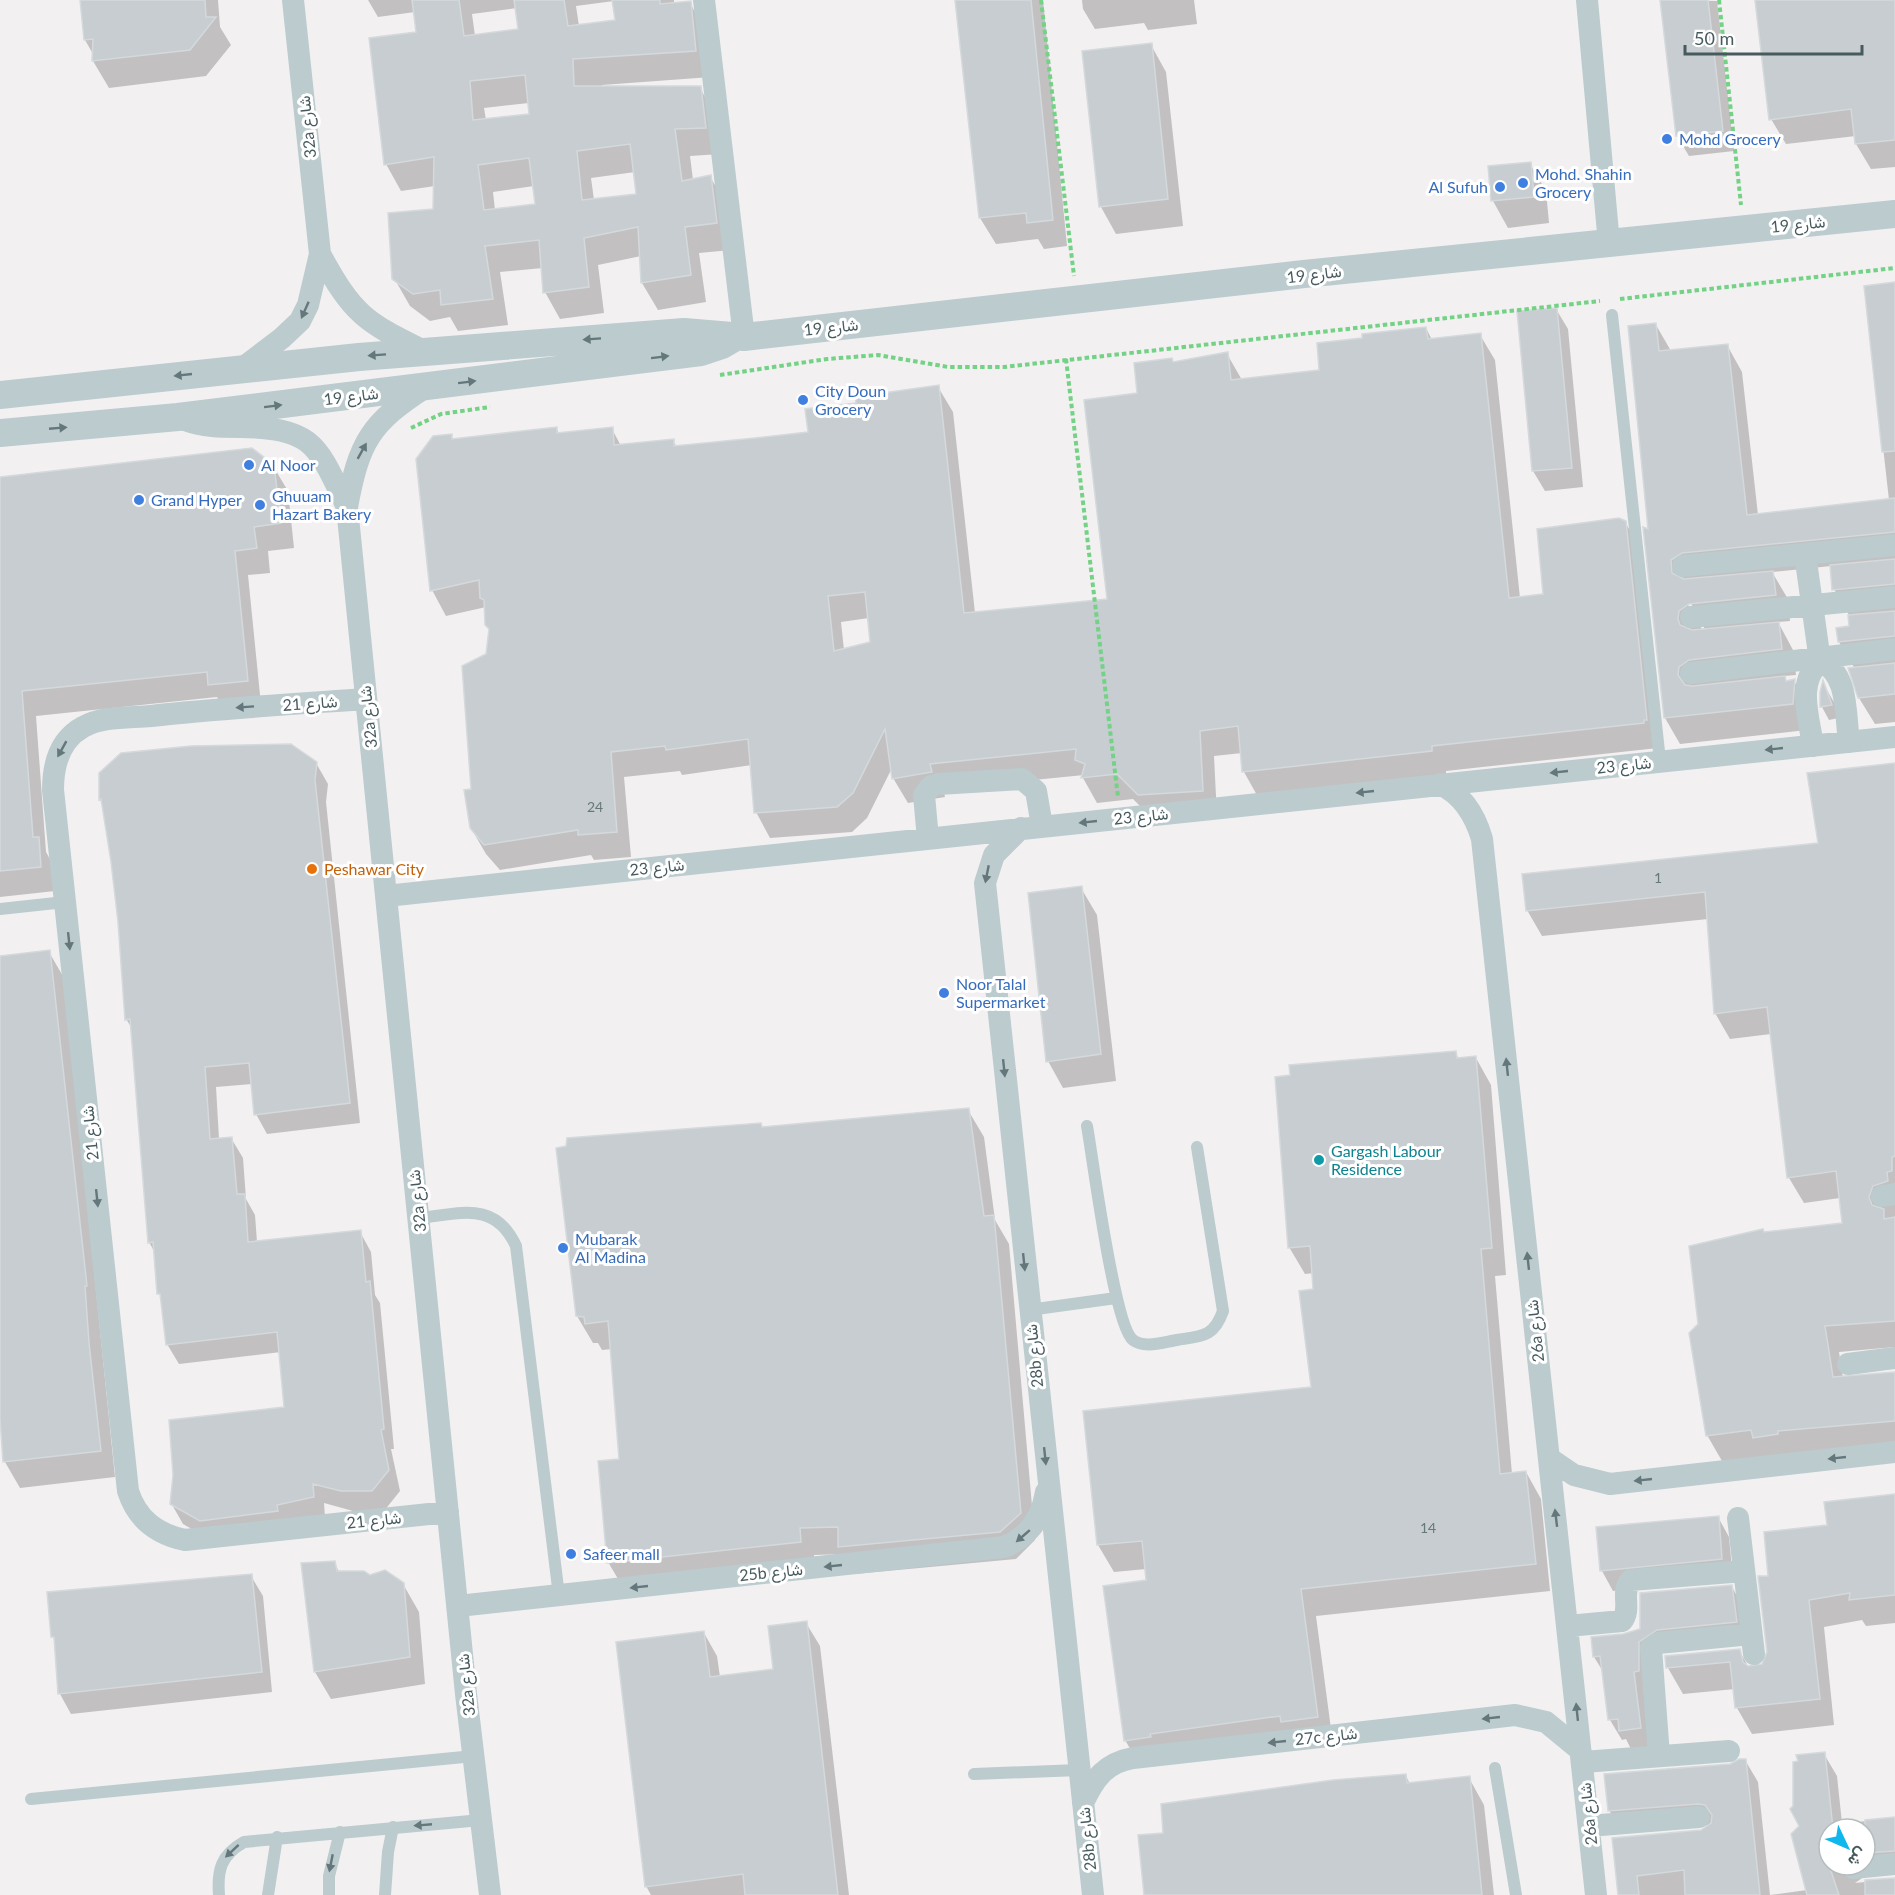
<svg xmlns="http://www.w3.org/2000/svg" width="1895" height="1895" font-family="Lato,Vazirmatn,sans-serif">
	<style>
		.shadow { fill: #0003; fill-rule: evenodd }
		.building { fill: #c7cdd0; stroke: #d4d9dc; stroke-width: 1.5; fill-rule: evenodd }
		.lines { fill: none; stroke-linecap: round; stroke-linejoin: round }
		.path { stroke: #73d285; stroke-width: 4; stroke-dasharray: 4.5 3; stroke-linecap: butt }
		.service { stroke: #bbcbce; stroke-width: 12 }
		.minor { stroke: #bbcbce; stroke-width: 22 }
		.tertiary { stroke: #bbcbce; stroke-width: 28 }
		.oneway { fill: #64777b }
		.shop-dot { fill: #3f7fe0; stroke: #fff; stroke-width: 2 }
		.food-dot { fill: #e8710a; stroke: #fff; stroke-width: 2 }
		.culture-dot { fill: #0f9aa8; stroke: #fff; stroke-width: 2 }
		.labels { text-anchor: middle; stroke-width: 6; stroke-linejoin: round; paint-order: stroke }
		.number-label { font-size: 14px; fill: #67787b }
		.street-label { font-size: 16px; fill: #475b5f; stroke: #fff }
		.shop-label { font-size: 16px; fill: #366cbe; stroke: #fff; text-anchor: start }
		.food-label { font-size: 16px; fill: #c56008; stroke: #fff; text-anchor: start }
		.culture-label { font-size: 16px; fill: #0d838f; stroke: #fff; text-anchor: start }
	</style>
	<rect width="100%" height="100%" fill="#f3f0f1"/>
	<!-- shadow -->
	<path class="shadow" d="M82 0H218L220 27 231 45 206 76 109 88 93 61V54L85 40Z
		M368 0H674V4L690 3 705 30 711 77 602 85V87L700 88 715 115 720 154 690 156 693 180 710 177 726 203 731 250 699 253 706 302 658 310 642 283 641 256 598 265 604 313 560 319 545 292 543 268 500 272 508 325 458 331 450 317 430 321 410 306 394 278 435 211V186L401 191 386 164 418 33 415 12 378 17ZM614 1 617 21 579 26 576 6ZM517 8 520 30 475 36 472 14ZM529 103 530 116 486 120 484 108ZM635 172 637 195 594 200 591 178ZM534 186 536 205 495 210 493 192Z
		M957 0H1043L1067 246 1044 249 1038 239 996 244 980 218Z
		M1082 0H1194L1197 24 1148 30 1144 23 1095 29 1083 9Z
		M1662 0 1717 1 1734 151 1689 156 1677 136Z
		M1757 0H1895V167L1871 169 1856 144V136L1786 144 1771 119Z
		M1151 45 1166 72 1183 226 1116 234 1101 207Z
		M1530 164 1546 191 1549 223 1508 228 1493 201Z
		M1895 283V722L1875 724 1859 698 1855 669 1839 642 1851 628 1849 615 1834 589 1831 566 1772 572 1788 599 1790 621 1778 622 1793 650 1796 675 1784 676 1787 682 1794 681 1809 707 1807 730 1680 744 1665 718 1650 531 1656 325 1671 351 1727 345 1742 372 1758 515 1889 500 1865 287ZM1687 596 1706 631H1703L1684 598Z
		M1556 309 1568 329 1583 487 1545 491 1533 471 1519 313Z
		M1426 328 1432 340 1480 335 1495 360 1520 598 1544 596 1625 522 1640 548 1658 748 1446 771V776L1258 797 1244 772 1242 753 1214 756 1217 816 1154 820 1133 799 1097 803 1083 778 1084 775 943 789 945 797 908 803 893 778 892 768 867 818 852 832 770 838 756 812 752 765 682 775 680 771 624 777 631 857 594 860 591 855 500 870 486 854 471 828 490 632 486 624V607L446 616 432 590 451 436 453 440 556 428 560 435 612 429 621 446 673 441 677 447 810 433 857 404 938 387 953 412 975 613 1109 600 1138 394 1174 363 1227 354 1242 380 1321 371 1364 340ZM869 618 871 643 844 650 841 622Z
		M273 466 288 491 294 548 268 551 270 573 248 575 261 705 224 709 217 697 36 716 46 852 52 863 55 891 0 897V479Z
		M1824 685 1835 704 1838 718 1829 720 1822 707Z
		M316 763 328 784 326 802 360 1123 267 1134 256 1114 252 1084 216 1087 219 1139 231 1138 243 1158 246 1199 255 1215 257 1242 360 1232 371 1252 375 1295 380 1303 394 1449H391L400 1491 384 1511H353L324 1503 325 1517 213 1541 183 1524 171 1503 286 1408 281 1352 179 1364 167 1344 155 1253 149 1242 133 1030 126 1019 113 861 104 805 100 799V773Z
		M1895 765V1347L1839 1352 1843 1378 1895 1373V1448L1722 1461 1707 1435 1699 1324 1764 1234 1843 1225 1840 1198 1804 1203 1789 1178 1771 1034 1730 1039 1715 1013 1708 919 1542 936 1527 910 1820 845Z
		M1081 888 1097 915 1116 1081 1063 1088 1048 1061Z
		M49 952 64 978 115 1477 20 1488 5 1462 0 1393V957Z
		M1455 1052 1459 1059 1476 1058 1491 1085 1506 1275 1495 1276 1512 1474 1526 1472 1541 1499 1550 1591 1316 1616 1333 1744 1141 1767 1125 1740 1147 1581 1146 1569 1114 1572 1098 1545 1312 1389 1314 1273 1305 1274 1289 1247Z
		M968 1110 984 1137 995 1220 1009 1244 1035 1540 1016 1559 855 1574 843 1554 814 1555 816 1569 624 1589 608 1562 621 1460 612 1349 602 1350 598 1343H593L577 1316 763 1129Z
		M1895 1496V1623L1866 1626 1862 1620 1824 1627 1834 1725 1752 1734 1737 1708 1735 1689 1683 1694 1668 1668 1667 1657 1739 1650 1749 1668 1764 1666 1769 1653 1770 1577 1829 1526Z
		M1718 1517 1729 1537 1733 1579 1613 1591 1602 1571 1598 1528Z
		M334 1563 340 1573 403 1584 419 1612 425 1684 331 1699 315 1672Z
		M251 1576 263 1596 272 1692 71 1714 60 1694 49 1594Z
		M1732 1587 1743 1607 1747 1642 1668 1649 1650 1662 1651 1748 1632 1751 1626 1739 1622 1740 1610 1720 1604 1673 1594 1657 1624 1636Z
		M806 1623 820 1646 849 1895H651L646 1886 704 1633 717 1656 720 1677 775 1670Z
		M1824 1754 1837 1776 1842 1823 1895 1819V1873L1865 1876 1855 1883 1895 1879V1895H1620L1614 1839 1701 1832 1711 1825 1622 1833 1609 1810 1745 1760 1758 1782 1770 1895 1807 1890 1801 1826ZM1829 1829H1865V1865H1829Z
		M1406 1776 1410 1784 1469 1778 1484 1805 1494 1895H1145L1164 1834Z"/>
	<!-- building -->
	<path class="building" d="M80 0H205L206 17H216L190 50 92 61 93 39 84 40Z
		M412 0H459L464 36 518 29 514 0H564L568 26 615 20 612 0H660V4L691 1 696 51 573 59 574 86H701L706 128 675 129 682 181 711 175 717 223 685 227 691 275 641 283 638 227 584 238 589 287 543 293 539 240 485 246 493 299 441 305 440 290 413 294 392 279 388 213 433 209 434 157 384 165 369 38 416 32ZM525 75 529 114 473 120 470 81ZM630 144 636 194 582 200 577 151ZM529 158 535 204 484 210 478 165Z
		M955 0H1031L1053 220 1027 223 1026 213 979 218Z
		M1660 0H1708L1723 131 1676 136Z
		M1755 0H1895V140L1855 144 1851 109 1769 120Z
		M1152 43 1168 199 1099 207 1082 51Z
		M1531 162 1534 197 1491 201 1488 166Z
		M1895 282V451L1882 452 1864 286Z
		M1557 308 1572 468 1532 471 1517 311Z
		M1656 323 1659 351 1728 344 1747 515 1895 498V532L1682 553 1671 560 1672 573 1684 579 1773 571 1776 595 1689 604 1679 611 1678 619 1680 625 1692 630 1779 622 1782 649 1689 660 1679 667 1678 675 1685 685 1693 686 1785 676 1786 681 1795 679 1793 704 1664 718 1643 527 1648 529 1628 326Z
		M1426 327 1428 339 1481 333 1509 598 1543 594 1537 529 1619 518 1626 521 1647 720H1644V723L1432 746V751L1242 772 1238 726 1200 731 1203 791 1138 795 1117 774 1081 778 1085 764 1075 760 1076 749 930 764 932 772 892 779 885 729 853 793 837 807 754 813 748 739 666 750 665 746 611 752 617 832 578 835V830L484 845 470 828 464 790 471 789 462 666 486 654 489 629 485 625 484 600 480 598 479 580 430 591 416 459 433 436 452 434V439L557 427V433L613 427 614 445 674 439V446L755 438 808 432 805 409 856 403 855 397 939 385 964 613 1107 599 1084 400 1137 393 1134 363 1172 358 1173 362 1228 352 1231 380 1319 370 1317 343 1362 338V334ZM865 592 870 642 834 651 828 596Z
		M252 448 274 465 281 523 254 527 257 548 235 551 248 681 208 685 207 672 22 691 33 837H39L41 867 0 871V477Z
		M1895 559V584L1832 590 1830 565Z
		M1895 611V636L1838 642 1836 628 1849 626 1848 615Z
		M1895 663V694L1858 698 1848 668Z
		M1823 680 1832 705 1820 707V692Z
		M291 744 317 762 315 780 350 1103 254 1115 249 1063 205 1067 210 1139 232 1137 237 1194H245L248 1242 361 1230 366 1282 370 1281 384 1429 381 1430 389 1470 372 1491H341L313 1484 314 1497 277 1505 278 1511 200 1521 170 1504 173 1475 169 1420 284 1407 277 1332 166 1345 160 1294H157L153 1242 148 1243 130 1019 125 1020 118 922 111 862 101 799 99 800V773L121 753 191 746Z
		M1895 763V1156L1892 1157V1171L1887 1172 1888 1181 1873 1186 1869 1197 1872 1205 1884 1209V1219L1895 1217V1321L1825 1326 1833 1377 1895 1372V1421L1778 1431V1434L1753 1438 1751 1430 1706 1436 1689 1333 1698 1324 1689 1246 1763 1229 1764 1232 1842 1223 1836 1171 1787 1178 1767 1007 1714 1014 1705 892 1526 911 1522 874 1818 843 1807 773Z
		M1082 886 1101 1054 1046 1062 1028 893Z
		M50 950 87 1286H85L89 1343 101 1451 3 1462 0 1418V956Z
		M1456 1051 1457 1058 1476 1056 1492 1248 1481 1249 1500 1474 1526 1471 1536 1564 1301 1589 1318 1717 1281 1722 1280 1716 1150 1734 1151 1737 1124 1741 1103 1586 1146 1580 1142 1541 1097 1545 1083 1411 1311 1387 1299 1291 1313 1289 1310 1246 1288 1248 1275 1077 1290 1075 1289 1065Z
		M969 1108 984 1216 994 1215 1021 1513 1000 1532 838 1547V1527L800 1528 801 1542 607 1563 598 1461 619 1459 608 1321 585 1324 584 1317 576 1316 556 1148 566 1146 567 1138 761 1123 762 1127Z
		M1895 1494V1595L1849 1600 1850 1593 1809 1600 1820 1699 1735 1708 1730 1662 1666 1668 1665 1656 1740 1649 1743 1662 1748 1666 1762 1664 1767 1652 1758 1576H1768L1764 1532 1827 1525 1824 1502Z
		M1719 1516 1722 1559 1600 1571 1596 1527Z
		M335 1561 337 1571H364L370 1575 385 1570 404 1583 410 1657 314 1672 301 1563Z
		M252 1574 262 1672 58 1694 54 1637H51L47 1592Z
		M1732 1585 1737 1622 1657 1630 1639 1642V1671L1634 1672 1641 1728 1619 1731 1618 1719 1608 1720 1600 1656 1593 1657 1591 1637 1623 1634 1640 1629V1593Z
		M807 1621 838 1895H745L743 1874 645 1887 616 1642 704 1631 710 1677 773 1669 768 1626Z
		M1825 1752 1833 1829H1829V1865L1839 1895H1807L1791 1834 1799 1826 1790 1809 1793 1806V1762L1798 1761 1796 1755Z
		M1739 1759H1746L1760 1895H1685L1684 1870 1637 1876 1639 1895H1618L1612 1838 1701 1830 1711 1823 1712 1815 1705 1805 1698 1804 1608 1811 1604 1774 1730 1764Z
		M1406 1774 1407 1783 1470 1776 1482 1895H1144L1138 1835 1163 1833 1161 1804 1333 1780Z
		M1895 1817V1851L1865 1853V1820Z
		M1895 1878V1895H1865V1880Z"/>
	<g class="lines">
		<!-- path -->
		<path class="path" d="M1041 0 1074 276
			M1719 0 1741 205
			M1620 299 1895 268
			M1066 359 1118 797
			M720 375 827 359 878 355 948 367H1004L1600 301
			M411 428 441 414 490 407"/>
		<!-- service -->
		<path class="service" d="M1612 315 1660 761
			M0 909 65 902
			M1087 1126C1093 1159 1114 1326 1133 1340 1145 1349 1163 1342 1177 1340 1202 1336 1214 1337 1223 1311L1197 1147
			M419 1218C460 1214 495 1200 516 1246L559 1596
			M1029 1310 1116 1298
			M1495 1768 1516 1895
			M974 1774 1079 1770
			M31 1799 474 1756
			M219 1895C217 1870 221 1855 244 1842L481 1820
			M268 1895 277 1837
			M329 1895V1876L340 1832
			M385 1895 388 1852 393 1827"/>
		<!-- minor -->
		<path class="minor" d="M704 0 744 337
			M1587 0 1609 244
			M320 254C353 315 365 322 426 352
			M240 370 282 338 300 321 308 305 320 254 293 0
			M426 387C370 423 359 442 347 507L466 1694 490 1895
			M185 420C203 427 221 427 240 427 314 428 317 445 347 507
			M1805 554 1820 661
			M1683 566 1895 545
			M1691 617 1895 597
			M1820 661C1849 673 1845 714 1849 742
			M1691 673 1895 649
			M366 699C294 704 222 708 151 716 129 718 102 716 83 727 59 740 53 766 53 790L128 1491C137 1519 156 1534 185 1540L448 1512
			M1813 746C1809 716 1796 684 1820 661
			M1440 784C1463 795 1475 815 1482 839L1596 1895
			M1021 828 994 855 985 883 1093 1895
			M928 839 924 795 931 786 938 784 1022 779 1036 791 1042 826
			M386 896 1895 737
			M1882 1196 1895 1194
			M1848 1364 1895 1358
			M1549 1458 1574 1475 1610 1484 1895 1452
			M1738 1518 1754 1654
			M458 1606 1004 1547C1028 1537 1042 1518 1046 1492
			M1568 1626 1622 1621C1632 1609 1620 1592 1631 1580L1744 1571
			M1659 1756 1651 1648 1658 1643 1751 1634
			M1583 1762 1729 1751
			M1083 1803C1094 1779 1105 1763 1133 1758L1515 1715 1546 1722 1580 1750
			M1589 1826 1699 1817
			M1853 1868 1895 1864"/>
		<!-- tertiary -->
		<path class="tertiary" d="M0 395 359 357 684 332 744 337 1304 274 1895 214
			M0 433 178 417 701 352 722 345 734 338"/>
	</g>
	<!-- one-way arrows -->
	<defs><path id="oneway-solid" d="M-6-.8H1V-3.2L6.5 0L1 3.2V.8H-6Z" transform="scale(1.5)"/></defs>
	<g class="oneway">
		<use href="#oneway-solid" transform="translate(305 310) rotate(114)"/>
		<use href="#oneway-solid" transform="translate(592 339) rotate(176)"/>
		<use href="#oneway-solid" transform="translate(377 355) rotate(176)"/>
		<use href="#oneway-solid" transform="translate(660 357) rotate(-7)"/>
		<use href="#oneway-solid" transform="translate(183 375) rotate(174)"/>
		<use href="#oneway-solid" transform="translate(467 382) rotate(-7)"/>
		<use href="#oneway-solid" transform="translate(273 406) rotate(-7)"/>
		<use href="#oneway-solid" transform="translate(58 428) rotate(-5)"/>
		<use href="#oneway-solid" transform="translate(362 451) rotate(-61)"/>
		<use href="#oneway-solid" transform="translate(245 707) rotate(176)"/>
		<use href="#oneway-solid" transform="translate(62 749) rotate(119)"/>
		<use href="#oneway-solid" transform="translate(1774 749) rotate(174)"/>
		<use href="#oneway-solid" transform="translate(1559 772) rotate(174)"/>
		<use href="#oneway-solid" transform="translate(1365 792) rotate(174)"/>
		<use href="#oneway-solid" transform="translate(1088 822) rotate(174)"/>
		<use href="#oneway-solid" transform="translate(987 874) rotate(101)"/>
		<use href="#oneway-solid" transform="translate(69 941) rotate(84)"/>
		<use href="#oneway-solid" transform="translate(1507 1067) rotate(-96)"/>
		<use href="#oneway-solid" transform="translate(1004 1068) rotate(84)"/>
		<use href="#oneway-solid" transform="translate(97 1198) rotate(84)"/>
		<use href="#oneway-solid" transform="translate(1528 1261) rotate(-96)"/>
		<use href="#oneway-solid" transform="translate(1024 1262) rotate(84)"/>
		<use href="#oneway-solid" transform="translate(1045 1456) rotate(84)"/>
		<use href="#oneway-solid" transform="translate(1837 1458) rotate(174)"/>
		<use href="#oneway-solid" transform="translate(1643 1480) rotate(174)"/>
		<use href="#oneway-solid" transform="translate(1556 1518) rotate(-97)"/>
		<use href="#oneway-solid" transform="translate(1023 1536) rotate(139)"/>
		<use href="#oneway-solid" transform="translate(833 1566) rotate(174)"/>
		<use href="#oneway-solid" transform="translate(639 1587) rotate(174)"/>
		<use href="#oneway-solid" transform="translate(1577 1712) rotate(-96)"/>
		<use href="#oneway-solid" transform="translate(1491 1718) rotate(174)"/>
		<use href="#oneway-solid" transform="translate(1277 1742) rotate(174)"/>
		<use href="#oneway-solid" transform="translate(423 1825) rotate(175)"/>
		<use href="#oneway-solid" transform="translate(232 1851) rotate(137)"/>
		<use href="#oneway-solid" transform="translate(331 1863) rotate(101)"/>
	</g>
	<!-- markers -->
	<g class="shop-dot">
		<circle cx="1667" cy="139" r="6"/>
		<circle cx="1523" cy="183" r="6"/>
		<circle cx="1500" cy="187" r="6"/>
		<circle cx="803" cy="400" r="6"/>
		<circle cx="249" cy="465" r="6"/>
		<circle cx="139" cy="500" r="6"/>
		<circle cx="260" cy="505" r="6"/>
		<circle cx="944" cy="993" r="6"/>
		<circle cx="563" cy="1248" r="6"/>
		<circle cx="571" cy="1554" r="6"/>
	</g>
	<circle class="food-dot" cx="312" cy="869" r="6"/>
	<circle class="culture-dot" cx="1319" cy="1160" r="6"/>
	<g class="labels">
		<!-- number labels -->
		<g class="number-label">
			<text x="595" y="812">24</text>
			<text x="1658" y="883">1</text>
			<text x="1428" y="1533">14</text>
		</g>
		<!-- street labels -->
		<g class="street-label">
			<text transform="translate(307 127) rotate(-96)" y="6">32a شارع</text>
			<text transform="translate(1798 224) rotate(-6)" y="6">شارع 19</text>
			<text transform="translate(1314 274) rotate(-7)" y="6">شارع 19</text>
			<text transform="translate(831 327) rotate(-6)" y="6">شارع 19</text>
			<text transform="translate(351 396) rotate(-7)" y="6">شارع 19</text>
			<text transform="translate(310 703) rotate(-4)" y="6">شارع 21</text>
			<text transform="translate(368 717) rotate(-96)" y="6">32a شارع</text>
			<text transform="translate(1624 765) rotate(-6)" y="6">شارع 23</text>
			<text transform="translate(1141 816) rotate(-6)" y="6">شارع 23</text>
			<text transform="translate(657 867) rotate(-6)" y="6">شارع 23</text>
			<text transform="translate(90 1133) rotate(-96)" y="6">شارع 21</text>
			<text transform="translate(417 1201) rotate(-96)" y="6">32a شارع</text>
			<text transform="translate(1535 1331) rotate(-96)" y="6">26a شارع</text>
			<text transform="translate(1034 1356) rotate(-96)" y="6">28b شارع</text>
			<text transform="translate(374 1520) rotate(-6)" y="6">شارع 21</text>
			<text transform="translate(771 1572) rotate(-6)" y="6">25b شارع</text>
			<text transform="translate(466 1685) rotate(-96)" y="6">32a شارع</text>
			<text transform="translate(1326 1736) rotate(-6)" y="6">27c شارع</text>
			<text transform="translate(1588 1814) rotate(-96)" y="6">26a شارع</text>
			<text transform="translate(1087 1839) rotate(-96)" y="6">28b شارع</text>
		</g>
		<!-- shop labels -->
		<g class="shop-label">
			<text x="1679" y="145">Mohd Grocery</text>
			<text x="1535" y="180">Mohd. Shahin<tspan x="1535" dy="18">Grocery</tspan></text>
			<text x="1488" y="193" text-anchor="end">Al Sufuh</text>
			<text x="815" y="397">City Doun<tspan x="815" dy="18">Grocery</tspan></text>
			<text x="261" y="471">Al Noor</text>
			<text x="272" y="502">Ghuuam<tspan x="272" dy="18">Hazart Bakery</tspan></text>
			<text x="151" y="506">Grand Hyper</text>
			<text x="956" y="990">Noor Talal<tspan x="956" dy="18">Supermarket</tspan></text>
			<text x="575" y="1245">Mubarak<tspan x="575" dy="18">Al Madina</tspan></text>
			<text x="583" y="1560">Safeer mall</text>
		</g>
		<!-- food labels -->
		<g class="food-label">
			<text x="324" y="875">Peshawar City</text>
		</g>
		<!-- culture labels -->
		<g class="culture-label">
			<text x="1331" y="1157">Gargash Labour<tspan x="1331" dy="18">Residence</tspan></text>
		</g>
	</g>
	<!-- north arrow -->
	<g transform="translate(1847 1847) rotate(134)"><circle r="28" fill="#ffffff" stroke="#b5bdbf" stroke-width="1.5"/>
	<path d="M0-4.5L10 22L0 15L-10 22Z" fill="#0fb7ed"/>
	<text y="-9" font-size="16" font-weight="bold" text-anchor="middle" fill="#475b5f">ش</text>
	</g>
	<!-- scale -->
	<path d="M1685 45v9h177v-9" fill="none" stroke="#475b5f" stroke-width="3"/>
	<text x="1694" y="45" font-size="18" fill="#475b5f" stroke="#ffffff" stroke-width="4.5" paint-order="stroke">50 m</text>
</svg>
